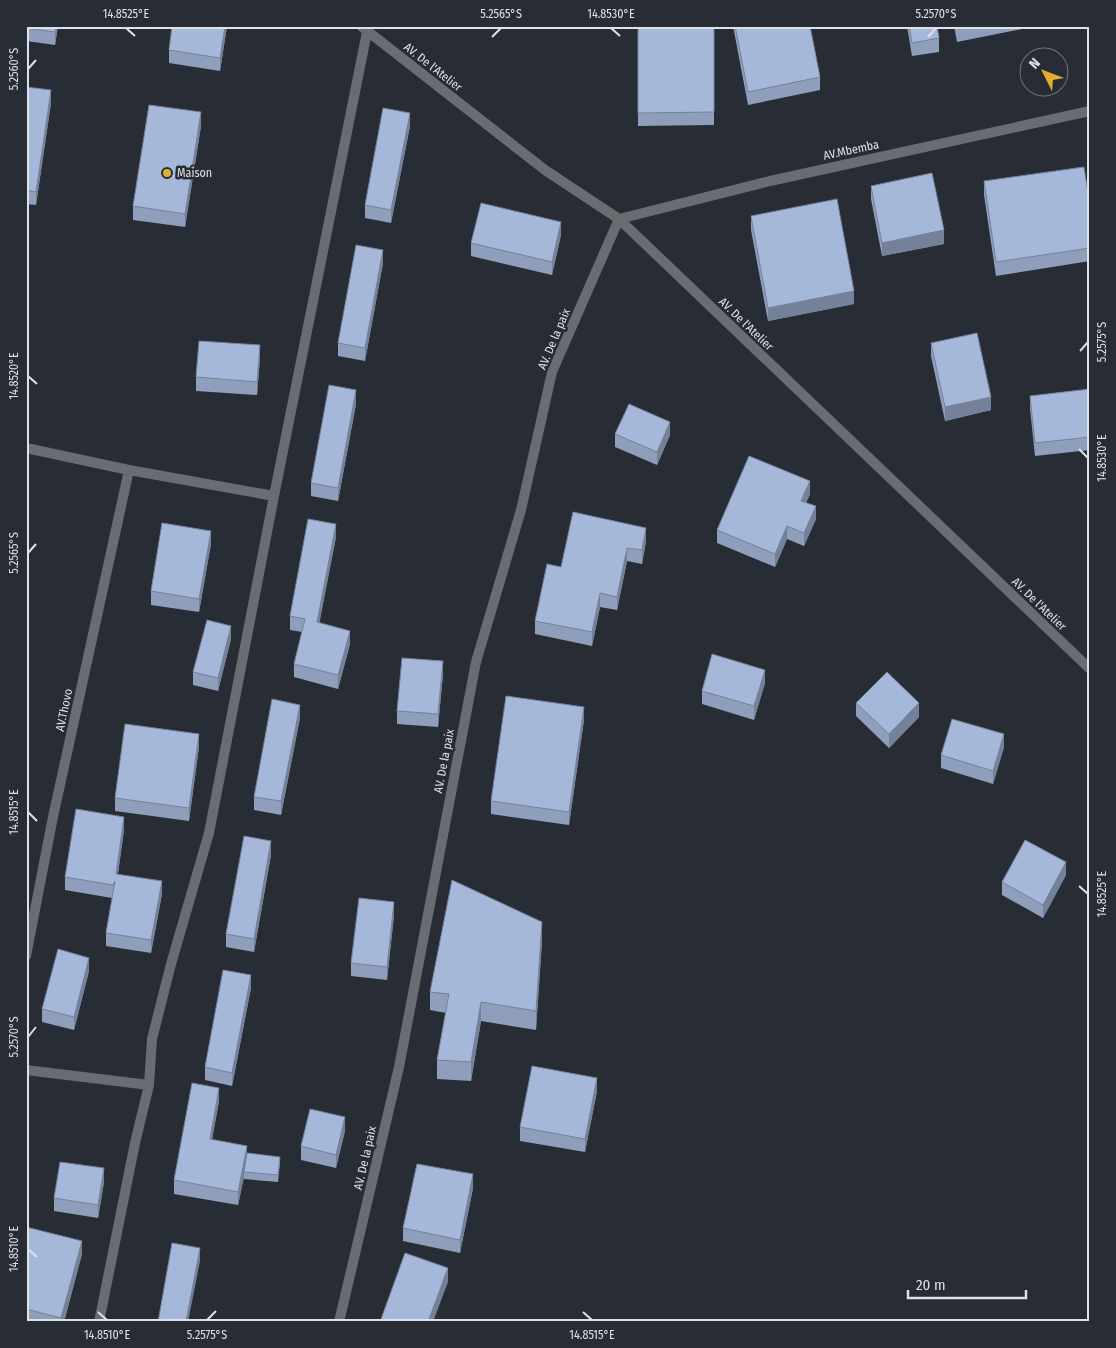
<svg xmlns="http://www.w3.org/2000/svg" width="1116" height="1348" font-family="'Fira Sans Condensed',sans-serif">
	<style>
		.lines { fill: none; stroke-linecap: round; stroke-linejoin: round }
		.minor { stroke: #6a6c71; stroke-width: 10 }
		.wall { fill: #8e9ebb }
		.shaded-wall { fill: #748199 }
		.building { fill: #a5b8da; stroke: #748199 }
		.ticks { fill: none; stroke: #dee1e7; stroke-width: 2 }
		.poi-dot { fill: #e4ae35; stroke: #272c35; stroke-width: 2 }
		.labels { text-anchor: middle; stroke-width: 5; stroke-linejoin: round; paint-order: stroke }
		.street-label { font-size: 12px; fill: #dee1e7; stroke: #272c35 }
		.poi-label { font-size: 12px; fill: #dee1e7; stroke: #272c35; text-anchor: start }
		.neatline { fill: none; stroke: #dee1e7; stroke-width: 2 }
		.ticks-label { font-size: 12px; text-anchor: middle; fill: #dee1e7 }
	</style>
	<rect width="100%" height="100%" fill="#272c35"/>
	<g class="lines">
		<!-- minor -->
		<path class="minor" d="M361 26 545 170 619 219 1090 669
			M26 448 129 470 274 496
			M26 956 53 817 129 470
			M26 1070 149 1085
			M99 1322 135 1143 149 1085 152 1039 171 964 209 833 274 496 367 32
			M339 1322 399 1067 476 662 521 510 552 372 619 219 770 181 1090 111"/>
	</g>
	<!-- wall -->
	<path class="wall" d="M26 26H58L55 45 26 41Z
		M227 26 220 71 169 63V50Z
		M638 26H714V125L638 126Z
		M733 26H810L820 77V90L748 105Z
		M907 26H937L939 38V52L912 56Z
		M954 26H1037L957 42Z
		M26 87 51 103 36 205 26 204Z
		M201 126 185 227 133 220V206Z
		M410 126 391 223 365 218V205Z
		M984 181 1090 206V261L996 276 984 195Z
		M871 186 944 244 882 256 871 199Z
		M751 216 854 304 768 321 751 230Z
		M561 235 552 275 471 256V243Z
		M383 263 365 361 338 356V343Z
		M931 343 991 410 945 421 931 356Z
		M260 358 257 395 196 391V377Z
		M1090 389V450L1035 456 1030 409V396Z
		M356 404 338 501 311 496V483Z
		M615 434 670 435 657 465 615 447Z
		M810 494 806 503 816 519 804 546 787 539 775 567 717 543V530Z
		M336 537 319 623 350 644 338 689 294 677V664L302 632 290 630V616Z
		M646 541 642 564 627 561 617 610 600 607 592 646 535 634V621L561 567Z
		M211 544 199 612 151 605V591Z
		M231 639 218 691 193 685V672Z
		M443 674 438 727 397 724V711Z
		M765 683 754 720 702 704V691Z
		M856 703 919 717 889 748 856 716Z
		M300 718 281 815 254 810V797Z
		M584 720 569 825 491 814V801Z
		M199 747 189 821 115 811V798Z
		M1004 747 993 784 941 768V755Z
		M124 830 118 874 162 894 151 953 106 946V933L112 898 65 890V877Z
		M271 855 254 952 226 947V934Z
		M1066 875 1043 918 1002 895V882Z
		M394 915 387 980 351 976V963Z
		M542 941 536 1030 481 1021 471 1081 437 1079V1060L446 1013 430 1010V992Z
		M89 971 74 1030 42 1022V1009Z
		M251 988 232 1086 205 1080V1067Z
		M597 1091 585 1152 520 1141V1127Z
		M219 1101 212 1139 247 1153 280 1163 278 1182 244 1179V1177L238 1205 174 1194V1180Z
		M345 1131 336 1168 301 1160V1146Z
		M104 1182 98 1218 54 1211V1198Z
		M473 1188 460 1253 403 1241V1228Z
		M26 1227 82 1254 64 1322H26Z"/>
	<!-- shaded-wall -->
	<path class="shaded-wall" d="M56 26H58L55 45V32Z
		M225 26H227L220 71V58Z
		M51 90V103L36 205V192Z
		M201 112V126L185 227V214Z
		M410 113V126L391 223V210Z
		M561 222V235L552 275V262Z
		M944 230V244L882 256V243Z
		M383 250V263L365 361V348Z
		M854 291V304L768 321V308Z
		M260 345V358L257 395V382Z
		M356 390V404L338 501V488Z
		M991 397V410L945 421V407Z
		M670 422V435L657 465V452Z
		M810 481V494L801 514V501Z
		M816 506V519L804 546V533Z
		M336 524V537L317 636V622Z
		M787 526V539L775 567V554Z
		M646 528V541L642 564V550Z
		M211 531V544L199 612V599Z
		M627 548V561L617 610V597Z
		M600 593V607L592 646V632Z
		M231 626V639L218 691V678Z
		M350 631V644L338 689V675Z
		M443 661V674L438 727V714Z
		M765 670V683L754 720V706Z
		M919 703V717L889 748V734Z
		M300 705V718L281 815V801Z
		M584 707V720L569 825V812Z
		M199 734V747L189 821V808Z
		M1004 734V747L993 784V771Z
		M124 817V830L116 887V874Z
		M271 841V855L254 952V939Z
		M1066 862V875L1043 918V905Z
		M162 881V894L151 953V940Z
		M394 902V915L387 980V967Z
		M542 922V941L536 1030V1011Z
		M89 958V971L74 1030V1017Z
		M251 975V988L232 1086V1073Z
		M481 1002V1021L471 1081V1062Z
		M597 1078V1091L585 1152V1139Z
		M219 1088V1101L210 1152V1139Z
		M345 1117V1131L336 1168V1155Z
		M247 1146V1159L244 1172V1177L238 1205V1192Z
		M104 1168V1182L98 1218V1205Z
		M473 1174V1188L460 1253V1240Z
		M82 1241V1254L64 1322H61V1318Z
		M200 1248V1261L188 1322H186Z
		M448 1268V1282L433 1322H428Z"/>
	<!-- building -->
	<path class="building" d="M26 26H56L55 32 26 28Z
		M172 26H225L220 58 169 50Z
		M638 26H714V112L638 113Z
		M735 26H810L820 77 748 92Z
		M909 26H937L939 38 912 43Z
		M957 26H970L957 29Z
		M26 87 51 90 36 192 26 190Z
		M149 105 201 112 185 214 133 206Z
		M383 108 410 113 391 210 365 205Z
		M1084 167 1090 206V248L996 262 984 181Z
		M932 173 944 230 882 243 871 186Z
		M837 199 854 291 768 308 751 216Z
		M481 203 561 222 552 262 471 243Z
		M356 245 383 250 365 348 338 343Z
		M977 333 991 397 945 407 931 343Z
		M199 341 260 345 257 382 196 377Z
		M329 385 356 390 338 488 311 483Z
		M1090 389V437L1035 443 1030 396Z
		M629 404 670 422 657 452 615 434Z
		M749 456 810 481 801 501 816 506 804 533 787 526 775 554 717 530Z
		M573 512 646 528 642 550 627 548 617 597 600 593 592 632 535 621 547 564 561 567Z
		M308 519 336 524 317 622 350 631 338 675 294 664 305 619 290 616Z
		M162 523 211 531 199 599 151 591Z
		M207 620 231 626 218 678 193 672Z
		M712 654 765 670 754 706 702 691Z
		M402 658 443 661 438 714 397 711Z
		M887 672 919 703 889 734 856 703Z
		M506 696 584 707 569 812 491 801Z
		M272 699 300 705 281 801 254 797Z
		M952 719 1004 734 993 771 941 755Z
		M125 724 199 734 189 808 115 798Z
		M76 809 124 817 116 874 162 881 151 940 106 933 115 881 113 885 65 877Z
		M244 836 271 841 254 939 226 934Z
		M1025 840 1066 862 1043 905 1002 882Z
		M452 880 542 922 536 1011 481 1002 471 1062 437 1060 449 994 430 992Z
		M359 898 394 902 387 967 351 963Z
		M58 949 89 958 74 1017 42 1009Z
		M223 970 251 975 232 1073 205 1067Z
		M532 1066 597 1078 585 1139 520 1127Z
		M192 1083 219 1088 210 1139 247 1146 238 1192 174 1180Z
		M310 1109 345 1117 336 1155 301 1146Z
		M247 1153 280 1157 278 1175 244 1172Z
		M60 1162 104 1168 98 1205 54 1198Z
		M417 1164 473 1174 460 1240 403 1228Z
		M26 1227 82 1241 61 1318 26 1309Z
		M172 1243 200 1248 186 1322H158Z
		M405 1253 448 1268 428 1322H380Z"/>
	<!-- ticks -->
	<path class="ticks" d="M126 28 135 36M611 28 620 36M492 37 501 28M928 37 936 28M28 69 36 60M1080 351 1088 342M28 376 37 384M1079 449 1088 458M28 553 36 544M28 812 37 821M1079 886 1088 894M28 1037 36 1027M28 1249 37 1257M98 1312 107 1320M583 1312 592 1320M207 1320 216 1311"/>
	<!-- markers -->
	<circle class="poi-dot" cx="167" cy="173" r="5"/>
	<g class="labels">
		<!-- street labels -->
		<g class="street-label">
			<text transform="translate(433 67) rotate(38)" y="4">AV. De l'Atelier</text>
			<text transform="translate(851 150) rotate(-12)" y="4">AV.Mbemba</text>
			<text transform="translate(746 324) rotate(44)" y="4">AV. De l'Atelier</text>
			<text transform="translate(554 339) rotate(-67)" y="4">AV. De la paix</text>
			<text transform="translate(1039 604) rotate(44)" y="4">AV. De l'Atelier</text>
			<text transform="translate(64 710) rotate(-78)" y="4">AV.Thovo</text>
			<text transform="translate(444 761) rotate(-79)" y="4">AV. De la paix</text>
			<text transform="translate(365 1158) rotate(-77)" y="4">AV. De la paix</text>
		</g>
		<!-- poi labels -->
		<g class="poi-label">
			<text x="177" y="177">Maison</text>
		</g>
	</g>
	<!-- border -->
	<rect width="1116" height="1348" fill="none" stroke="#272c35" stroke-width="55"/>
	<!-- north arrow -->
	<g transform="translate(1044 72) rotate(312)"><circle r="24" fill="#272c35" stroke="#70747c"/>
	<path d="M0-4L9 19L0 12L-9 19Z" fill="#e4ae35"/>
	<text y="-8" font-size="14" font-weight="bold" text-anchor="middle" fill="#dee1e7">N</text>
	</g>
	<!-- scale -->
	<path d="M908 1290v8h118v-8" fill="none" stroke="#dee1e7" stroke-width="2.5"/>
	<text x="916" y="1290" font-size="15" fill="#dee1e7" stroke="#272c35" stroke-width="4" paint-order="stroke">20 m</text>
	<rect x="28" y="28" width="1060" height="1292" class="neatline"/>
	<g class="ticks-label">
		<text x="126" y="18">14.8525°E</text>
		<text x="501" y="18">5.2565°S</text>
		<text x="611" y="18">14.8530°E</text>
		<text x="936" y="18">5.2570°S</text>
		<text transform="translate(14 69) rotate(-90)" y="4">5.2560°S</text>
		<text transform="translate(1102 342) rotate(-90)" y="4">5.2575°S</text>
		<text transform="translate(14 376) rotate(-90)" y="4">14.8520°E</text>
		<text transform="translate(1102 458) rotate(-90)" y="4">14.8530°E</text>
		<text transform="translate(14 553) rotate(-90)" y="4">5.2565°S</text>
		<text transform="translate(14 812) rotate(-90)" y="4">14.8515°E</text>
		<text transform="translate(1102 894) rotate(-90)" y="4">14.8525°E</text>
		<text transform="translate(14 1037) rotate(-90)" y="4">5.2570°S</text>
		<text transform="translate(14 1249) rotate(-90)" y="4">14.8510°E</text>
		<text x="107" y="1339">14.8510°E</text>
		<text x="207" y="1339">5.2575°S</text>
		<text x="592" y="1339">14.8515°E</text>
	</g>
</svg>
